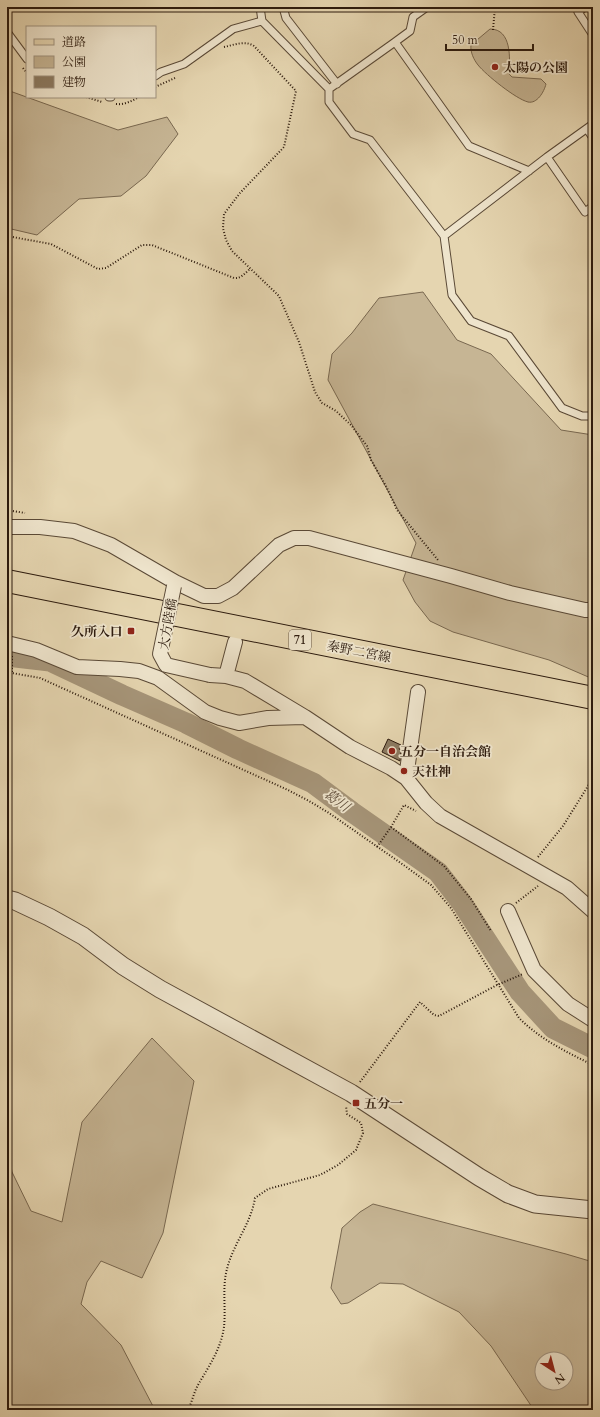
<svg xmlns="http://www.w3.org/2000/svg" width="600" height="1417" font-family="Cardo,'Noto Serif JP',serif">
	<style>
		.green { fill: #c6b594; stroke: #796850; fill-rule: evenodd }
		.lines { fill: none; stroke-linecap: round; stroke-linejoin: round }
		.river { stroke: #a69579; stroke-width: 21 }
		.building { fill: #8c7b62; stroke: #2c1a0d }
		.service-casing { stroke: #5a4936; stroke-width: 9 }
		.minor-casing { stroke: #5a4936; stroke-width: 16 }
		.tertiary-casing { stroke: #5a4936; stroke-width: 19 }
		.primary-casing { stroke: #2c1a0d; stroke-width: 24 }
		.path { stroke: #2c1a0d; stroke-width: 2; stroke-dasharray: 1 2; stroke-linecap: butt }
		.service { stroke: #eee4cc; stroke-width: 7 }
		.minor { stroke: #eee4cc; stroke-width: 14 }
		.tertiary { stroke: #eee4cc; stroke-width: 17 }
		.primary { stroke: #e5d5b0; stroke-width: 22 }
		.minor-bridge-casing { stroke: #5a4936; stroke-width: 16; stroke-linecap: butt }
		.minor-bridge { stroke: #eee4cc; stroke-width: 14 }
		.poi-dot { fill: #8f2418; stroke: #eee4cc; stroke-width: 1.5 }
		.labels { text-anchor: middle; stroke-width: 3.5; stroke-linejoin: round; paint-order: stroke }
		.shield { fill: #eee4cc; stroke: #665746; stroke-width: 1 }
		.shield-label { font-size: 12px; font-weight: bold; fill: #2c1a0d }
		.poi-label { font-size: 13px; font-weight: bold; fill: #2c1a0d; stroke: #eee4cc; text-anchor: start }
		.street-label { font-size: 13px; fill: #2c1a0d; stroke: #eee4cc }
		.water-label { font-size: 14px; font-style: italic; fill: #5d4b38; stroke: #eee4cc }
	</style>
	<rect width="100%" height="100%" fill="#e5d5b0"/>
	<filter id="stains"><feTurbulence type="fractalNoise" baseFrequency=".005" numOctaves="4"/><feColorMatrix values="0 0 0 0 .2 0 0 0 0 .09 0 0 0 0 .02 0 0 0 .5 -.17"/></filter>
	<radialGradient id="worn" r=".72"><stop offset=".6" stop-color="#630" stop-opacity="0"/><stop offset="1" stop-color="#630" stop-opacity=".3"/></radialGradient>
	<!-- green -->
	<path class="green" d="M490 29C512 29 510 59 509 74L512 77 541 79 546 84C544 92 537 104 528 102 516 99 486 75 478 65 474 60 470 52 471 45Z
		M7 90 118 130 167 117 178 134 146 176 121 196 79 199 37 235 7 228Z
		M423 292 457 340 491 354 561 430 593 435V679L549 660 453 632 430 621 415 602 403 580 416 543 328 380 332 354 352 333 379 298Z
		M152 1038 194 1081 163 1233 142 1278 101 1261 87 1282 81 1304 121 1345 155 1410H7V1142L12 1172 31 1211 62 1222 82 1122Z
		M373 1204 566 1254 593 1262V1410H534L491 1346 459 1312 403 1284 380 1283 348 1303 341 1304 331 1288 342 1228 360 1212ZM542 1359H566V1383H542Z"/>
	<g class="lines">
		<!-- river -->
		<path class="river" d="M7 656 50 661 122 695 186 723 238 749 313 783 352 812 438 872 462 903 520 992 553 1028 593 1048"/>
	</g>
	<!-- building -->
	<path class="building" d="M388 739 401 745 399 749 401 750 400 761 382 752Z"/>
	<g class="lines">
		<!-- service casing -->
		<g class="service-casing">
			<path id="service" d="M283 7 286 18 337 84
				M585 7 578 12 593 35
				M262 21 329 89
				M7 32 27 59
				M395 42 410 31 413 17 427 7
				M155 76 161 72 184 64 233 29 262 21 260 7
				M109 97H111
				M593 124 547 157 585 212 593 206
				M587 129 593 138
				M547 157 444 236 452 295 471 321 509 336 562 408 582 416H593
				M444 236 370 140 353 134 329 102V89L395 42 469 146 529 171"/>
		</g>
		<!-- minor casing -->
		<g class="minor-casing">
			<path id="minor" d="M7 527H40L74 531 111 545 175 582 204 596H218L233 588 279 545 294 538H309L451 576 510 593 585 610H593
				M7 643 36 650 77 667 120 669 139 671 158 678 205 712 220 718 239 723 268 718 304 717
				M210 675 226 676 245 681 305 717 350 747 391 768 406 778 426 803 440 816 567 888 593 911
				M226 676 235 642
				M406 778 418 692
				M508 911 534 970 568 1004 593 1020"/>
		</g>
		<!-- tertiary casing -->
		<g class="tertiary-casing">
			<path id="tertiary" d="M7 899 15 901 49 917 83 936 123 966 160 989 351 1093 479 1177 508 1194 535 1204 593 1210"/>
		</g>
		<!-- primary casing -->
		<g class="primary-casing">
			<path id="primary" d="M7 581 593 698"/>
		</g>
		<!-- path -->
		<path class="path" d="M493 30 495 7
			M224 47C234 45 245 40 254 46L296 91 284 147 240 193 224 214 223 228 226 240 232 251 279 296 299 342 315 392 322 403 336 411 351 425 367 446 371 460 387 488 397 510 438 560
			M23 68 27 73
			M155 87 175 78
			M86 97 102 102
			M116 104C124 105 132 101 139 97
			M7 236 51 244 98 269 106 268 142 245H152L234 278C241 279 245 273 250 269
			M7 510 25 513
			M12 656V673
			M7 674 12 673 40 678 288 790 309 801 329 813 405 866 431 885 451 908 519 1018C540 1039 566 1052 593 1065
			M391 827 444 866 471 899 491 931
			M377 847 391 827 404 805 416 811
			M538 857 563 826 593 778
			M516 903 538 886
			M360 1082 420 1002 434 1015 439 1016 497 985 523 974
			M7 1406 17 1410
			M188 1410C192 1402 194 1392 198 1385 209 1366 221 1349 224 1327 226 1308 222 1287 227 1269 233 1244 251 1224 255 1198L268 1189 320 1175 338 1165 356 1150 363 1133 361 1123 347 1114 346 1106"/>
		<!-- service -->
		<use href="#service" class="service"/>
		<!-- minor -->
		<use href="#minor" class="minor"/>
		<!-- tertiary -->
		<use href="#tertiary" class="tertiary"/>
		<!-- primary -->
		<use href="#primary" class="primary"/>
		<!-- minor-bridge casing -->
		<g class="minor-bridge-casing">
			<path id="minor-bridge" d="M174 586 160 654 166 665 210 675"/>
		</g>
		<!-- minor-bridge -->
		<use href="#minor-bridge" class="minor-bridge"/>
	</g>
	<!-- markers -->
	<g class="poi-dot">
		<circle cx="495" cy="67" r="4"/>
		<rect x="127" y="627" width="8" height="8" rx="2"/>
		<circle cx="392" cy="751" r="4"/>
		<circle cx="404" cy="771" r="4"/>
		<rect x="352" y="1099" width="8" height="8" rx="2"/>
	</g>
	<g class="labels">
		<!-- shield labels -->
		<rect class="shield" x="289" y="630" width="22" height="20" rx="3"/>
		<g class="shield-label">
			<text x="300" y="644">71</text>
		</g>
		<!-- poi labels -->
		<g class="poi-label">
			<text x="503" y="72">太陽の公園</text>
			<text x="123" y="636" text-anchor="end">久所入口</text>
			<text x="400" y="756">五分一自治会館</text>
			<text x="412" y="776">天社神</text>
			<text x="364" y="1108">五分一</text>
		</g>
		<!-- street labels -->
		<g class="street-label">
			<text transform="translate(167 624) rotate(-80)" y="5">大方陸橋</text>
			<text transform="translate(359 651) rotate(11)" y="5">秦野二宮線</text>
		</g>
		<!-- water labels -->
		<g class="water-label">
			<text transform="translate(337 800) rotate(36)" y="5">葛川</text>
		</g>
	</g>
	<!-- margin -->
	<rect width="600" height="1417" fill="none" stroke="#e5d5b0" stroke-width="24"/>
	<rect x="8" y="8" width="584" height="1401" fill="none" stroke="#2c1a0d" stroke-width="2"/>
	<rect x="12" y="12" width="576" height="1393" fill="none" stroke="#2c1a0d"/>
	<!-- legend -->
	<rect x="26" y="26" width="130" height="72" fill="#eee4cc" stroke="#a09380"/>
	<rect x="34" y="39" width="20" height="6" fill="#e5d5b0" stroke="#a09380"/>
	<text x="62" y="46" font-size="12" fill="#2c1a0d">道路</text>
	<rect x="34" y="56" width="20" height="12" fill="#c6b594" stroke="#a09380"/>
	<text x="62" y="66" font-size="12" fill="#2c1a0d">公園</text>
	<rect x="34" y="76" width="20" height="12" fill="#8c7b62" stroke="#a09380"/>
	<text x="62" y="86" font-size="12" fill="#2c1a0d">建物</text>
	<!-- north arrow -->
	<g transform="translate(554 1371) rotate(144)"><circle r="19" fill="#eee4cc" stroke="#a09380"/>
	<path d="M0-3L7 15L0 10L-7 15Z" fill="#8f2418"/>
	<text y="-6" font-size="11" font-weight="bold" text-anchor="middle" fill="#2c1a0d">N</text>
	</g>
	<!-- scale -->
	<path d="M446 44v6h87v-6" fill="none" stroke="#2c1a0d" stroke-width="2"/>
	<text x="452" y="44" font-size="12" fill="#2c1a0d" stroke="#eee4cc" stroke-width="3" paint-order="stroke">50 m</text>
	<rect width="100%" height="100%" filter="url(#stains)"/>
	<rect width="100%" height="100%" fill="url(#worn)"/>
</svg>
